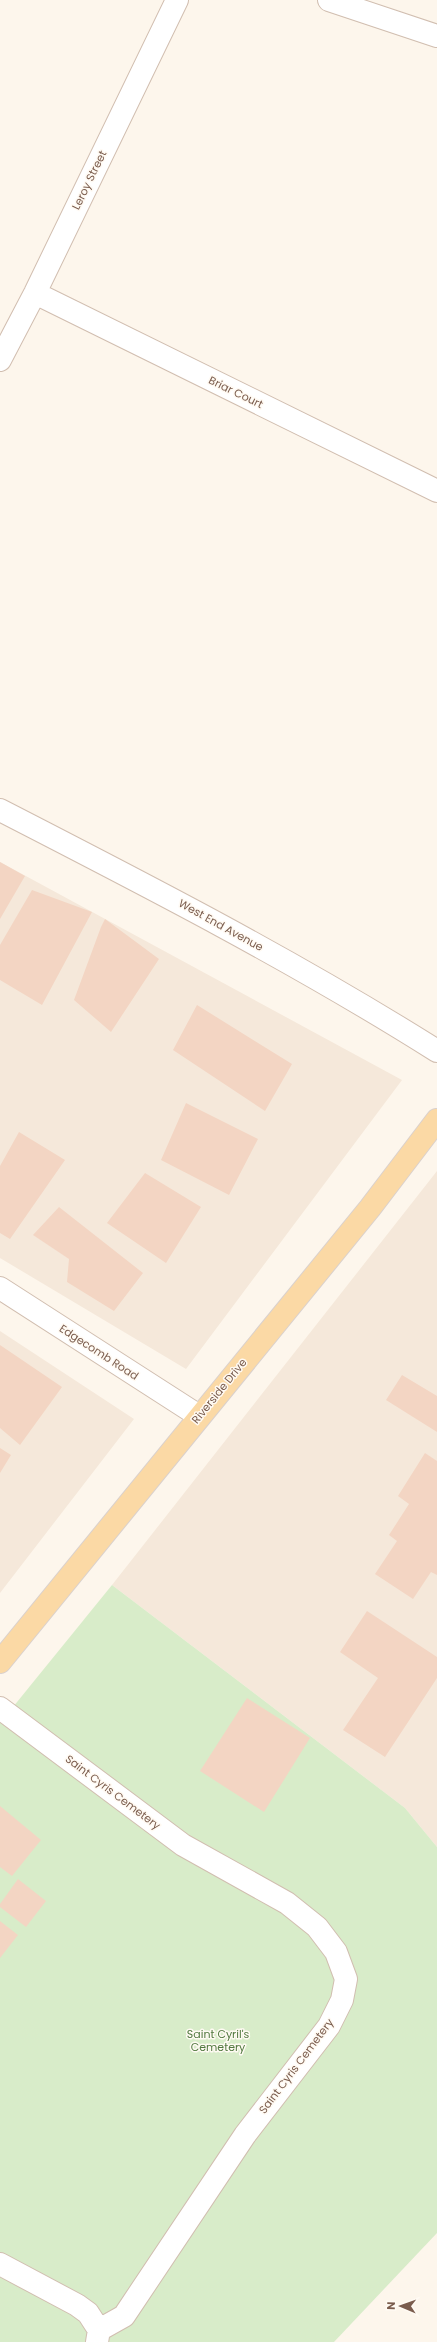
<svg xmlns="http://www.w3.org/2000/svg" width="437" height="2342" font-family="Poppins,sans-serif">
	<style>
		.residential { fill: #f5e8da }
		.green { fill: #d8ecc9 }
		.building { fill: #f3d5c3 }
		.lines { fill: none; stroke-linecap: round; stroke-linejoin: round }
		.minor-casing { stroke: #d1beb0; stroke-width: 24 }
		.major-casing { stroke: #dad1cd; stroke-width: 24 }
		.minor { stroke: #fff; stroke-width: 22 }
		.major { stroke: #fbd9a5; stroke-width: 22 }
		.labels { text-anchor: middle; stroke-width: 3; stroke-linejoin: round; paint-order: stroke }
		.street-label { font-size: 11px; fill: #7a5c4d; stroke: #fffaf3 }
		.park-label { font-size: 11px; fill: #537a41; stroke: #fffaf3 }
	</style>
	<rect width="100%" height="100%" fill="#fdf6ec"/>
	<!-- residential -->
	<path class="residential" d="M0 862 402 1080 186 1369 0 1258Z
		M437 1171V1847L405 1808 112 1585Z
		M0 1331 134 1419 0 1593Z"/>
	<!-- green -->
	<path class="green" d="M112 1585 405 1808 437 1847V2233L334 2342H0V1723Z"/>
	<!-- building -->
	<path class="building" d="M0 862 25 876 0 919Z
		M32 890 92 912 42 1005 0 980V945Z
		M105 919 159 959 111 1032 74 1000 101 927Z
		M197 1005 292 1064 265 1111 173 1050Z
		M186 1103 258 1139 229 1195 161 1160Z
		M19 1132 65 1160 10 1239 0 1233V1166Z
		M145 1173 201 1207 166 1263 107 1223Z
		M59 1207 143 1273 114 1311 67 1282 69 1259 33 1235Z
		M0 1345 62 1387 20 1445 0 1428Z
		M402 1375 437 1396V1432L386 1400Z
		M0 1448 11 1455 0 1473Z
		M425 1453 437 1461V1575L431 1572 413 1599 375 1574 397 1541 389 1535 409 1504 398 1496Z
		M367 1611 437 1657V1678L385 1757 343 1730 378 1678 340 1652Z
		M247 1698 310 1738 264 1812 200 1771Z
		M0 1806 41 1840 12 1876 0 1867Z
		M18 1879 46 1901 26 1927 0 1907V1904Z
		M0 1921 18 1935 0 1958Z"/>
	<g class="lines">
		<!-- minor casing -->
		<g class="minor-casing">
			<path id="minor" d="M329 0 437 36
				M35 293 437 491
				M0 360 35 293 177 0
				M0 810C148 886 296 962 437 1051
				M0 1288 199 1416
				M0 1708 183 1845 287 1903 317 1927 336 1952 346 1979 342 2000 329 2026 245 2135 124 2316 99 2330
				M0 2264 77 2305 88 2313 99 2330 97 2342"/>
		</g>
		<!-- major casing -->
		<g class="major-casing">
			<path id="major" d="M0 1662 370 1208 437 1120"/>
		</g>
		<!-- minor -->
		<use href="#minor" class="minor"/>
		<!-- major -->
		<use href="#major" class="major"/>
	</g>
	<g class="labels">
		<!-- street labels -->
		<g class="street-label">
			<text transform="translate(89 180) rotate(-64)" y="4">Leroy Street</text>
			<text transform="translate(236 392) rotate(26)" y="4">Briar Court</text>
			<text transform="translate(221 925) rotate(29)" y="4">West End Avenue</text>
			<text transform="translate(99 1352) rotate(33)" y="4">Edgecomb Road</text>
			<text transform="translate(219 1391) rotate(-51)" y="4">Riverside Drive</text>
			<text transform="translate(113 1792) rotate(37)" y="4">Saint Cyris Cemetery</text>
			<text transform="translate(296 2066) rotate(-53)" y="4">Saint Cyris Cemetery</text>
		</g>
		<!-- park labels -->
		<g class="park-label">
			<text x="218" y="2038">Saint Cyril's<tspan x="218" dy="13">Cemetery</tspan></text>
		</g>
	</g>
	<!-- north arrow -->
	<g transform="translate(401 2306) rotate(272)" stroke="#fffaf3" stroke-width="3" paint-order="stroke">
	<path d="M0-3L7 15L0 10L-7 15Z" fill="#7a5c4d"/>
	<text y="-6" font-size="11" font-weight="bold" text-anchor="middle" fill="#7a5c4d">N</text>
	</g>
</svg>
